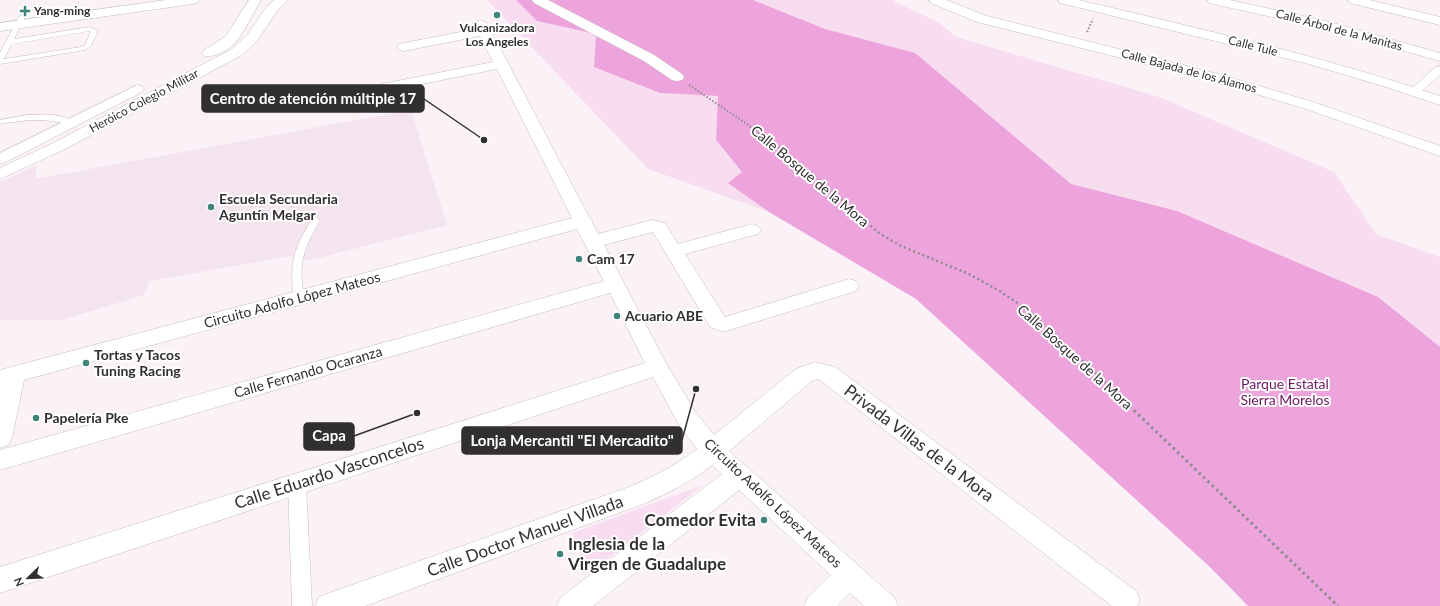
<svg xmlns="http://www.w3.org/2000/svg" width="1440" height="606" font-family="Lato,sans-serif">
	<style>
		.built { fill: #f4e4f0 }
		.green { fill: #f8ddf1 }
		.forest { fill: #eda4dd }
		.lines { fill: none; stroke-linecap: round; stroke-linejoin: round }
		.service-casing { stroke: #c5bcc2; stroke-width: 1 }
		.pedestrian-casing { stroke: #c5bcc2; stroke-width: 1 }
		.minor-casing { stroke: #c5bcc2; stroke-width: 1 }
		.path-far2 { stroke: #908b8f; stroke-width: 2; stroke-dasharray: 1.5 2; stroke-linecap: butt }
		.path-far1 { stroke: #908b8f; stroke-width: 2.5; stroke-dasharray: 2 3; stroke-linecap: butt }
		.path { stroke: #908b8f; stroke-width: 3; stroke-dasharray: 2.5 3.5; stroke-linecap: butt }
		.service { fill: #fff; fill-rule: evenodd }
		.pedestrian { fill: #fff; fill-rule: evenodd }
		.minor { fill: #fff; fill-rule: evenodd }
		.poi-dot { fill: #3e847b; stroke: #fff; stroke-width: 1.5 }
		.labels { text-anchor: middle; stroke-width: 4; stroke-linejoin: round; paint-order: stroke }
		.far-poi-label { font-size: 12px; font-weight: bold; fill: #322f31; stroke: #fff; text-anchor: start }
		.far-street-label { font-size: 12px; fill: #322f31; stroke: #fff }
		.street-label { font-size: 14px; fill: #322f31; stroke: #fff }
		.poi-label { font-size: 14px; font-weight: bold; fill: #322f31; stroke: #fff; text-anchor: start }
		.park-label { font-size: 14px; fill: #6a175e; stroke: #fff }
		.near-street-label { font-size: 17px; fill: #322f31; stroke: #fff }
		.near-poi-label { font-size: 17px; font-weight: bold; fill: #322f31; stroke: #fff; text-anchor: end }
		.leader { fill: none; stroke: #322f31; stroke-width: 1.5 }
		.callout-dot { fill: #322f31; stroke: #fff; stroke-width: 1.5 }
		.callout { fill: #322f31; stroke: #322f31; stroke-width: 1.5 }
		.callout-label { font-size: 15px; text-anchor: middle; font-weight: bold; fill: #fff }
	</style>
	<rect width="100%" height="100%" fill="#fbf2f8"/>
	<!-- built -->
	<path class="built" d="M411 110 447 225 307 261 291 256 150 281 144 295 62 320H0V182L37 165 35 179Z"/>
	<!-- green -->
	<path class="green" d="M487 0H516L537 21 596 34 595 67 660 93 718 96 716 140 742 172 729 183 769 212 648 169Z
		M577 0H894L895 2 938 22 956 37 1159 97 1334 172 1376 234 1440 257V606L803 141Z
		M703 485 588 574 572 533Z"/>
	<!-- forest -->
	<path class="forest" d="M516 0H753L825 29 915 53 1071 184 1177 211 1378 297 1440 347V606H1248L1211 568 916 299 769 212 728 183 742 172 716 140 718 96 660 93 594 67 596 34 537 21Z"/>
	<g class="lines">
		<!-- service casing -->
		<g class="service-casing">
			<path id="service" d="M22 15 25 17 14 39 89 27 98 31 91 46 85 50 0 64V53L19 17ZM89 31 91 32 85 45 81 47 4 59 12 44Z
				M27 115C42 114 64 113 76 123L72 125C43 118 30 119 0 124V120Z
				M316 217 320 220C303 251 298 262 304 298L299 301 294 298C289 262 294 248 313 218Z"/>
		</g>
		<!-- pedestrian casing -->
		<g class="pedestrian-casing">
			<path id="pedestrian" d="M1440 66V75L1418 94H1410L1408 92 1410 90 1436 67Z
				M297 476 303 478 306 484 312 606H292L288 484 291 478Z"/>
		</g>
		<!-- minor casing -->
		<g class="minor-casing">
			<path id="minor" d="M166 0H199L197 3 193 4 0 31V23Z
				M249 0H261C255 10 242 36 235 43 228 50 214 58 204 56L202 53 204 50 225 37Z
				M274 0H288L277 11 257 41 242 55 65 149 0 179V168L53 143 232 49 247 35 268 5Z
				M532 0H548L654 55 682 74 684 77 682 80 677 81 672 80 644 61 534 3Z
				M929 0H946L987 16 1222 75 1313 102 1440 146V156L1303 108 1212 81 977 22 931 3Z
				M1058 0H1079C1200 29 1322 56 1440 96V105L1383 86 1305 63 1060 3Z
				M1207 0H1230L1330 22 1440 53V61L1327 29 1213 4 1209 3Z
				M1348 0H1369L1440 17V25L1350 3Z
				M481 21 486 22 488 25 589 217 593 221 592 222 598 234 652 220 665 223 678 244 752 224 758 226 761 230 758 234 685 254 725 317 849 279 856 281 859 286 856 291 723 332 710 327 653 232 604 245 666 363 696 413 714 435 796 369 815 362 835 367 1136 591 1140 600 1137 606H1112L820 380 817 379 812 381 729 451 894 597 898 606H864L850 593 837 606H804L808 597 831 575 739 490 593 606H557L561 597 722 474 712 465C693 481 669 492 646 503L365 606H315L319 597 329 593 629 487C653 477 677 465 697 449L680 427 653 377 0 593V567L645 363 610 293 0 470V450L604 281 577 229 24 380 12 438 8 445 0 448V370L572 218 497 69 382 92 377 91 375 88 377 85 382 84 493 62 480 36 404 51 399 50 397 47 399 44 404 43 476 29 474 25 476 22Z
				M137 85 142 86 144 89 142 92 6 162 0 164V153Z"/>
		</g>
		<!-- path-far2 -->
		<path class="path-far2" d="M1087 32 1093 19
			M689 85 747 124 784 152"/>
		<!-- path-far1 -->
		<path class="path-far1" d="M783 151 801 165 879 233 901 246 969 274 998 290 1028 310 1070 349"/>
		<!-- path -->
		<path class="path" d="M1069 348 1338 606"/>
		<!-- service -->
		<use href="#service" class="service"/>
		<!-- pedestrian -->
		<use href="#pedestrian" class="pedestrian"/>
		<!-- minor -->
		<use href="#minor" class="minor"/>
	</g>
	<!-- markers -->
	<g class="poi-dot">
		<path d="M23 5h4v4h4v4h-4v4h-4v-4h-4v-4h4z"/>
		<circle cx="497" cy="15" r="4"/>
		<circle cx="211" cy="207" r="4"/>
		<circle cx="579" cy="259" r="4"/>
		<circle cx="617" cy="316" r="4"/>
		<circle cx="86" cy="363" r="4"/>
		<circle cx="36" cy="418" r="4"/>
		<circle cx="764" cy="520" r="4"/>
		<circle cx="560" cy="554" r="4"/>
	</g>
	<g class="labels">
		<!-- far-poi labels -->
		<g class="far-poi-label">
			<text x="34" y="15">Yang-ming</text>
			<text x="497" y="32" text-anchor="middle">Vulcanizadora<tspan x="497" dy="14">Los Angeles</tspan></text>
		</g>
		<!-- far-street labels -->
		<g class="far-street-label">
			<text transform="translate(1339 30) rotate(15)" y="4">Calle Árbol de la Manitas</text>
			<text transform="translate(1253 46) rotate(14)" y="4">Calle Tule</text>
			<text transform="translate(1189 71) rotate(15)" y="4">Calle Bajada de los Álamos</text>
			<text transform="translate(144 101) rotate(-28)" y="4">Heróico Colegio Militar</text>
		</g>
		<!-- street labels -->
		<g class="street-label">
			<text transform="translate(810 176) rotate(40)" y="5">Calle Bosque de la Mora</text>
			<text transform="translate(292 300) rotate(-15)" y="5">Circuito Adolfo López Mateos</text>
			<text transform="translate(1075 357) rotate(42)" y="5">Calle Bosque de la Mora</text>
			<text transform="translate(308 372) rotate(-16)" y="5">Calle Fernando Ocaranza</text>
			<text transform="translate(773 503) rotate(43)" y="5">Circuito Adolfo López Mateos</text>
		</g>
		<!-- poi labels -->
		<g class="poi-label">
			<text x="219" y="204">Escuela Secundaria<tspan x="219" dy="16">Aguntín Melgar</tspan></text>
			<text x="587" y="264">Cam 17</text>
			<text x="625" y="321">Acuario ABE</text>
			<text x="94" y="360">Tortas y Tacos<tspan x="94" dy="16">Tuning Racing</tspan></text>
			<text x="44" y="423">Papelería Pke</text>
		</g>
		<!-- park labels -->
		<g class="park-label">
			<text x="1285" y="389">Parque Estatal<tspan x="1285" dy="16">Sierra Morelos</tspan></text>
		</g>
		<!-- near-street labels -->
		<g class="near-street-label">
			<text transform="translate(919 443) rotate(37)" y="6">Privada Villas de la Mora</text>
			<text transform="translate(329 473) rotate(-18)" y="6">Calle Eduardo Vasconcelos</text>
			<text transform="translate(525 536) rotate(-20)" y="6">Calle Doctor Manuel Villada</text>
		</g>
		<!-- near-poi labels -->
		<g class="near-poi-label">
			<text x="756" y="526">Comedor Evita</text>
			<text x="568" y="550" text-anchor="start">Inglesia de la<tspan x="568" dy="20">Virgen de Guadalupe</tspan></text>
		</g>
	</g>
	<!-- callouts -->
	<path class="leader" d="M484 140L424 99M417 413L354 436M696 389L682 440"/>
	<g class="callout-dot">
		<circle cx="484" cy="140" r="4"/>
		<circle cx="417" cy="413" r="4"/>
		<circle cx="696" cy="389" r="4"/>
	</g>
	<g class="callout">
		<rect x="202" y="85" width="222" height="27" rx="4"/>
		<rect x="304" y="423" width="50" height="27" rx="4"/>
		<rect x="462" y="427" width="220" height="27" rx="4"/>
	</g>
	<g class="callout-label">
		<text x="313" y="104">Centro de atención múltiple 17</text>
		<text x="329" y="441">Capa</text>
		<text x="572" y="446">Lonja Mercantil "El Mercadito"</text>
	</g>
	<!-- north arrow -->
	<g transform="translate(28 578) rotate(247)" stroke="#ffffff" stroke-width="3" paint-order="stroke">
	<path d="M0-3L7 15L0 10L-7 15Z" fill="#322f31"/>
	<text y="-6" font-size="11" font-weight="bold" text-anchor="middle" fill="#322f31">N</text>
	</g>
</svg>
